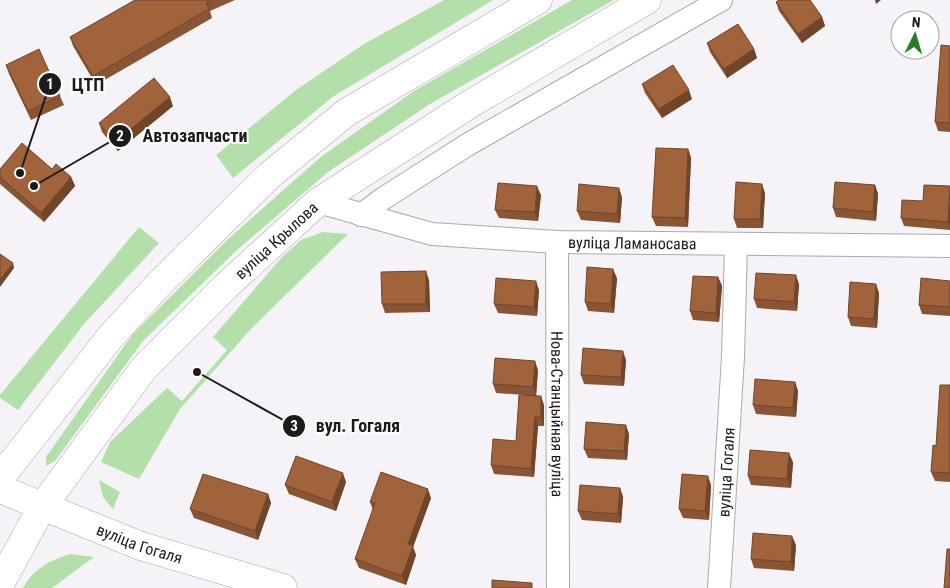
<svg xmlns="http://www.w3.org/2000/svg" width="950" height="588" font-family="'Roboto Condensed',sans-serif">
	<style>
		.green { fill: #b3e0aa }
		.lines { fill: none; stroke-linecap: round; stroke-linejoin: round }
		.street-casing { stroke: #aba9ad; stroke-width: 24 }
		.secondary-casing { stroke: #aba9ad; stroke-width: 29 }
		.street { stroke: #fff; stroke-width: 22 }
		.secondary { stroke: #fff; stroke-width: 28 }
		.wall { fill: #8a5534 }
		.shaded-wall { fill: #70452a }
		.building { fill: #a0633c; stroke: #70452a }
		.labels { text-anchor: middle; stroke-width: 4; stroke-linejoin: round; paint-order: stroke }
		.street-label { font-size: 16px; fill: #1b1b1c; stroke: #fff }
		.leader { fill: none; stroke: #1b1b1c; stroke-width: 2 }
		.callout-dot { fill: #1b1b1c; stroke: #fff; stroke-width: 2 }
		.mark-label { font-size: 15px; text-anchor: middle; font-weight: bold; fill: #fff }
		.callout-label { font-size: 18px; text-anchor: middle; font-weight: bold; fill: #1b1b1c; stroke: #fff; stroke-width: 4; stroke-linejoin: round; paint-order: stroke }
	</style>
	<rect width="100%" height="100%" fill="#f6f3f8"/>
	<!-- green -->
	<path class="green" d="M444 0H493L334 96 233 178 216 155 296 90 364 44Z
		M572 0H614L430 104 328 172 237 250 143 341 55 461 46 466V457L132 335 228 239 322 156 414 91Z
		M139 227 159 243 84 324 18 410 0 398V395Z
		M323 232 348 234 251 329 180 409 139 479 101 462 110 442 167 388 182 401 227 350 213 337 283 256 301 240Z
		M99 480 120 492 113 509 103 497Z
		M70 554 94 557 52 588H23C34 568 49 561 70 554Z"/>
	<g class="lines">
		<!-- street casing -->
		<g class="street-casing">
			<g id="street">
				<path id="s1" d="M318 202 432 234 557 242 950 246"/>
				<path d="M361 215 384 198 467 145 721 0"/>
				<path id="s2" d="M557 242 558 588"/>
				<path id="s3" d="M719 588 733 357 736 244"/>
			</g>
		</g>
		<!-- secondary casing -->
		<g class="secondary-casing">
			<g id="secondary">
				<path d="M0 478 112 335 161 282 271 174 347 112 538 0"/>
				<path id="s4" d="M0 489 141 546 283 588"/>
				<path id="s5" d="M0 584 42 507 144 368 226 286 318 202 470 104 647 0"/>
			</g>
		</g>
		<!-- street -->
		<use href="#street" class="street"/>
		<!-- secondary -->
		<use href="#secondary" class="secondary"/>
	</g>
	<!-- wall -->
	<path class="wall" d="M135 0H235L210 11 212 18 96 85 73 46 70 37Z
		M776 2 822 17 825 26 802 43 779 11Z
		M707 43 754 49 757 58 727 78 710 52Z
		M950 46V132L938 131 935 122Z
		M6 65 60 96 64 105 31 120 9 74Z
		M642 84 692 99 662 118 645 93Z
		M173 106 118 151 102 132 99 123Z
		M688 149 691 158 688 227 656 226 652 217Z
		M0 169H52L71 177 75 186 44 222 0 184Z
		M875 185 878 194 876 221 836 217 833 208Z
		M950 186V230L904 226 901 218 923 201Z
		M765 193 763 228H737L734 219Z
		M541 195 538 221 499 218 495 210Z
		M622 197 620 223 581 220 577 211Z
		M718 277 722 286 719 322 693 320 690 311Z
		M617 278 614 313 588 311 585 302Z
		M429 280 430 312 385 313 382 304Z
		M950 281V316L922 314 919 305Z
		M799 284 797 311 757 308 754 299Z
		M539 290 537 316 498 313 494 304Z
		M879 293 877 328 851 326 848 317Z
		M626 360 624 386 584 384 581 375Z
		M538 370 536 396 544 405V426H538L534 477 494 474 491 465 516 441 525 395 496 393 493 384Z
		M795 382 798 391 796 417 756 414 753 405Z
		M950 385V482L935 481 931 472 936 446Z
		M629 434 627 460 588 458 584 449Z
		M793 462 791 488 751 485 748 476Z
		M346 482 336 511 289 494 285 485Z
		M711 485 709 520 683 518 679 509Z
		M620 488 623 497 621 523 582 520 578 511Z
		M268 494 271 503 258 540 194 518 190 509Z
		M431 498 413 547 416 555 406 585 359 568 355 559 373 510 370 502Z
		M796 545 794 571 754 568 751 559Z"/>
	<!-- shaded-wall -->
	<path class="shaded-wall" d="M875 0H881L876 4Z
		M822 17 825 26 802 43 798 34Z
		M754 49 757 58 727 78 724 69Z
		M689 90 692 99 662 118 659 109Z
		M170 97 173 106 118 151 115 142Z
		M688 149 691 158 688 227 685 218Z
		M71 177 75 186 44 222 41 213Z
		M762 184 765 193 763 228 760 219Z
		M875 185 878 194 876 221 873 212Z
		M537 186 541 195 538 221 535 212Z
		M619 188 622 197 620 223 617 214Z
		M950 189V228L948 222Z
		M13 263 14 268 0 287V280Z
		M613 269 617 278 614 313 611 304Z
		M426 271 429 280 430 312 426 304Z
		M796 275 799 284 797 311 794 302Z
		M718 277 722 286 719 322 716 313Z
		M536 281 539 290 537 316 534 307Z
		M876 284 879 293 877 328 874 319Z
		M623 351 626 360 624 386 621 377Z
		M535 361 538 370 536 396 533 387Z
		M795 382 798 391 796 417 793 408Z
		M541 396 544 405V426L541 417Z
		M535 417 538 426 534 477 531 469Z
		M626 425 629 434 627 460 624 451Z
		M789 453 793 462 791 488 787 479Z
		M343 473 346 482 336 511 332 502Z
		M708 476 711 485 709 520 705 511Z
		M620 488 623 497 621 523 618 514Z
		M428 489 431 498 413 547 416 555 406 585 402 576 408 544Z
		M268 494 271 503 258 540 255 531Z
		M792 536 796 545 794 571 791 562Z"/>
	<!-- building -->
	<path class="building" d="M135 0H212L206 3 209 9 93 76 70 37Z
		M779 0H810L822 17 798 34 776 2Z
		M738 24 754 49 724 69 707 43Z
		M941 45 950 46V123L935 122Z
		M39 49 60 96 28 111 6 65Z
		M673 65 689 90 659 109 642 84Z
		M154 78 170 97 115 142 99 123Z
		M22 143 52 169 56 164 71 177 41 213 0 177V169Z
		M656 148 688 149 685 218 652 217Z
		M736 182 762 184 760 219H734Z
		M835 182 875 185 873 212 833 208Z
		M498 183 537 186 535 212 495 210Z
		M579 184 619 188 617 214 577 211Z
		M924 185 950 186 948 222 901 218 902 200 923 201Z
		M0 254 13 263 0 280Z
		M587 267 613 269 611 304 585 302Z
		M426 271V304H382L381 272Z
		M756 273 796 275 794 302 754 299Z
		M693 276 718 277 716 313 690 311Z
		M496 278 536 281 534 307 494 304Z
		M921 278 950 281V307L919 305Z
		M850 282 876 284 874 319 848 317Z
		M583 348 623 351 621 377 581 375Z
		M495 358 535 361 533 387 493 384Z
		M755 379 795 382 793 408 753 405Z
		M940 385H950V473L931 472 933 445 936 446Z
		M519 395 541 396V417H535L531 469 491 465 493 439 516 441Z
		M586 422 626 425 624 451 584 449Z
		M750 450 789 453 787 479 748 476Z
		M296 456 343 473 332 502 285 485Z
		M381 472 428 489 408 544 413 546 402 576 355 559 375 503 370 502Z
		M203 474 268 494 255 531 190 509Z
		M682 474 708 476 705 511 679 509Z
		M580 485 620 488 618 514 578 511Z
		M753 533 792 536 791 562 751 559Z
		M947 549H950V588H944Z
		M492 580 532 583V588H492Z"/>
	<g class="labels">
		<!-- street labels -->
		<g class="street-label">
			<text dy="6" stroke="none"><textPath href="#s5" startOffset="444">вуліца Крылова</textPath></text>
			<text dy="6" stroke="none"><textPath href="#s1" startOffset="319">вуліца Ламаносава</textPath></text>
			<text dy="6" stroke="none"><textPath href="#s2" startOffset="172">Нова-Станцыйная вуліца</textPath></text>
			<text dy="6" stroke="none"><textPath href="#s3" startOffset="116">вуліца Гогаля</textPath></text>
			<text dy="6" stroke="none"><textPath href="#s4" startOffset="150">вуліца Гогаля</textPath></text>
		</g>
	</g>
	<!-- callouts -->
	<path class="leader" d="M20 173L50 84M34 186L120 136M197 372L294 426"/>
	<g class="callout-dot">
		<circle cx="20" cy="173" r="5"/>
		<circle cx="34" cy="186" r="5"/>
		<circle cx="197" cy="372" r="5"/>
		<circle cx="50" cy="84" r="12"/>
		<circle cx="120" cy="136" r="12"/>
		<circle cx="294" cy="426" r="12"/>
	</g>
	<g class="mark-label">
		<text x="50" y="89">1</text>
		<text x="120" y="141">2</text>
		<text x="294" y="431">3</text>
	</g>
	<g class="callout-label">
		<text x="88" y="91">ЦТП</text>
		<text x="195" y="142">Автозапчасти</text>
		<text x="358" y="432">вул. Гогаля</text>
	</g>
	<!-- north arrow -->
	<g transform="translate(915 35) rotate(5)"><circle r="24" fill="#ffffff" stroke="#a4a4a4"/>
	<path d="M0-4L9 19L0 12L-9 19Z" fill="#267d2a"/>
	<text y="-8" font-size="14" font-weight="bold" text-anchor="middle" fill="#1b1b1c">N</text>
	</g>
</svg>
